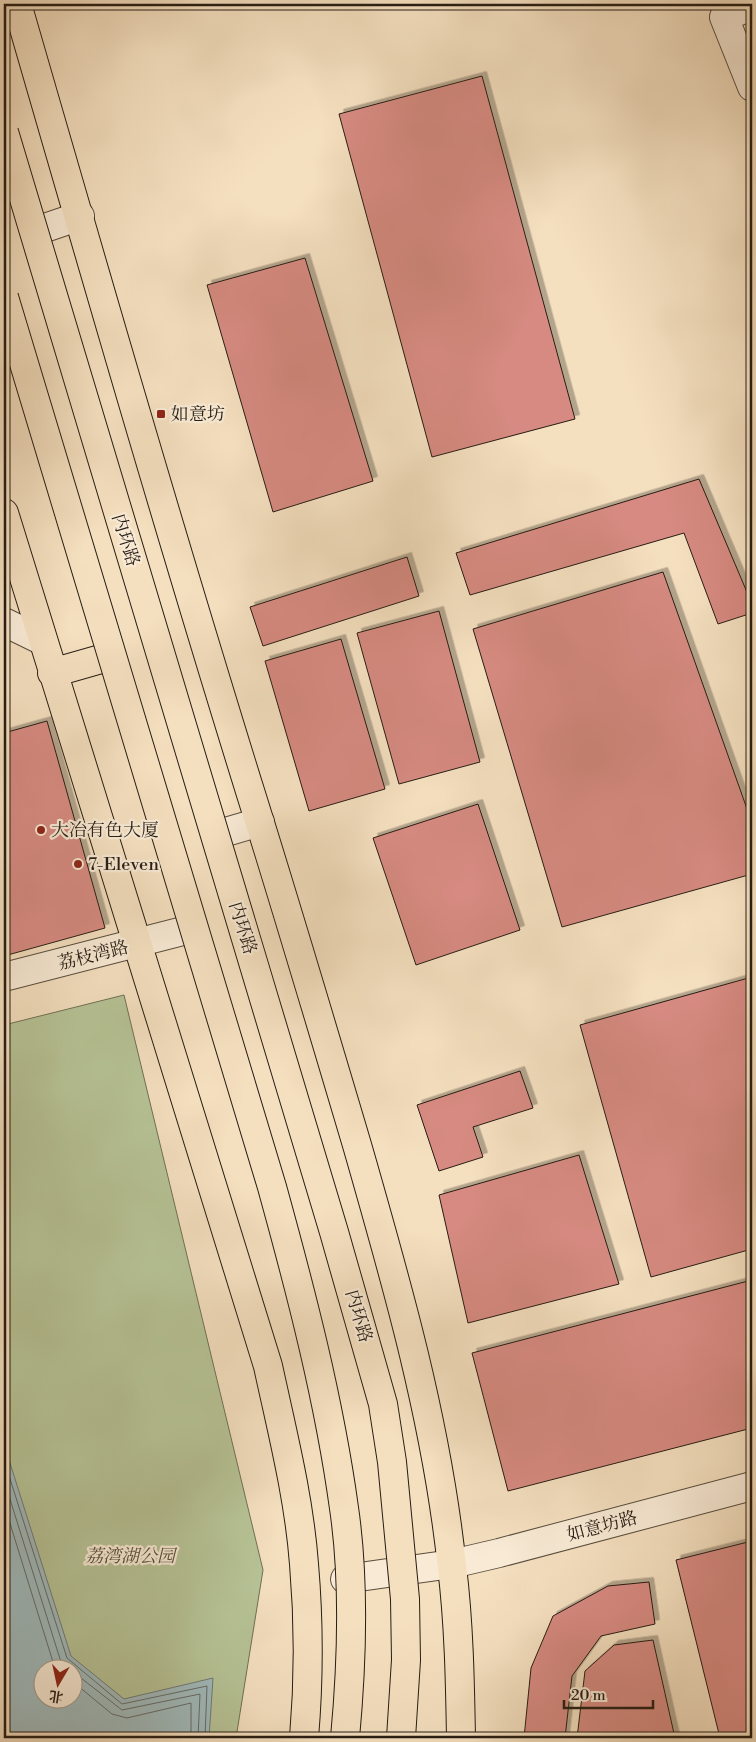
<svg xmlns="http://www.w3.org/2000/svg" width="756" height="1742" font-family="'Libre Bodoni','Noto Serif SC',serif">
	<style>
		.green { fill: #b6c396; stroke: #6e7055; fill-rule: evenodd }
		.water { fill: #a0babc; stroke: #707b79; fill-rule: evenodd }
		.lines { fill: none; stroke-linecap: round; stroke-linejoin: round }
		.shore { stroke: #646c68; stroke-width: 1 }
		.building { fill: #d68a81; stroke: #271d14; filter: url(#shadow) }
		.minor-casing { stroke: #5a4e3f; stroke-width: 30 }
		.major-casing { stroke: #271d14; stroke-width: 30 }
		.minor { stroke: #f8ead5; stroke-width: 28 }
		.major { stroke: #f4dfbf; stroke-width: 28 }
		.highway-bridge-casing { stroke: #271d14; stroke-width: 30; stroke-linecap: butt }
		.highway-bridge { stroke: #f4dfbf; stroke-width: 28 }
		.poi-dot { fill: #8f2418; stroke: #f8ead5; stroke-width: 2 }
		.labels { text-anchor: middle; stroke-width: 4.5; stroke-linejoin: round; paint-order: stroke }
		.poi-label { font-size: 18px; fill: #271d14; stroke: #f8ead5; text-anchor: start }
		.street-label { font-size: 18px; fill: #271d14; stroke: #f8ead5 }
		.park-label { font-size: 18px; font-style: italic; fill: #524f3b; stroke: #f8ead5 }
	</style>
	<defs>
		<filter id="shadow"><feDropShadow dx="4.5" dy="-4.5" stdDeviation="0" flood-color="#0004"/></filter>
	</defs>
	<rect width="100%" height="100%" fill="#f4dfbf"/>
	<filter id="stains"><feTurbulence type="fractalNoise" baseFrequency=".004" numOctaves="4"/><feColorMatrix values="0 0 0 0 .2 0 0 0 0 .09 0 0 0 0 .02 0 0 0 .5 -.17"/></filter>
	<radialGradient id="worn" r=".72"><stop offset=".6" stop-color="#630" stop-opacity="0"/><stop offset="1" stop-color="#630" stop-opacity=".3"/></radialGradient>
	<!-- green -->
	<path class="green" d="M124 995 263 1570 236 1738H4V1025ZM42 1670H72V1700H42Z"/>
	<!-- water -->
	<path class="water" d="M4 1444 71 1656 124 1699 213 1678 209 1738H4ZM42 1670H72V1700H42Z"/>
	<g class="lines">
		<!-- shore -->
		<path class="shore" d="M4 1460 67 1658 122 1704 207 1686 205 1738
			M4 1480 60 1659 70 1670
			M4 1504 53 1662 59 1670
			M72 1671 122 1710 200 1694 198 1738
			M72 1681 112 1714 127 1718 191 1703V1738"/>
	</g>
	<!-- building -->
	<path class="building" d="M482 76 575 419 432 457 339 114Z
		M305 258 373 481 273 512 207 285Z
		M699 479 752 604V613L718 624 684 533 470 595 456 553Z
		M407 557 419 596 263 646 250 607Z
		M663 572 752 823V874L562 927 473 629Z
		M439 611 480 762 399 784 357 633Z
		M341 639 385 789 309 811 265 661Z
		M47 721 105 928 4 956V733Z
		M478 804 520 930 416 965 373 838Z
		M752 977V1249L651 1277 580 1025Z
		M520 1071 533 1108 473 1127 483 1157 439 1171 417 1105Z
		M579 1155 619 1284 468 1323 439 1195Z
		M752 1280V1428L508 1491 472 1353Z
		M752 1541V1738H720L676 1560Z
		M649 1582 655 1624 601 1636 572 1676 565 1738H524L531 1668 553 1616 608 1586Z
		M653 1640 675 1738H577L585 1671 614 1645Z"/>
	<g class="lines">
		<!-- minor casing -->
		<g class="minor-casing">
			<path id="minor" d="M752 6 724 17 752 87
				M36 231 80 216
				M4 622 41 640
				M219 834 260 822
				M4 977 183 931
				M345 1579 452 1564 499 1553 752 1486"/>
		</g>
		<!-- major casing -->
		<g class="major-casing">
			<path id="major" d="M17 4C93 267 169 530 250 791 287 909 322 1027 357 1145 397 1284 437 1423 452 1567 459 1624 460 1681 461 1738
				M4 513 268 1366C282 1431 299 1497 304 1564 309 1622 309 1680 304 1738
				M52 673 101 659"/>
		</g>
		<!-- minor -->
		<use href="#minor" class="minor"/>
		<!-- major -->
		<use href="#major" class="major"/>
		<!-- highway-bridge casing -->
		<g class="highway-bridge-casing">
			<path id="highway-bridge" d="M4 132 334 1232 383 1404 392 1462 405 1599 406 1660 401 1738
				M4 297 272 1187C301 1292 329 1399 344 1508 355 1583 352 1663 345 1738"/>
		</g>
		<!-- highway-bridge -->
		<use href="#highway-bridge" class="highway-bridge"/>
	</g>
	<!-- markers -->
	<g class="poi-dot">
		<rect x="156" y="409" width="10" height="10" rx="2.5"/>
		<circle cx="41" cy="830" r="5"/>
		<circle cx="78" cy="864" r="5"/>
	</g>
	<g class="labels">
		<!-- poi labels -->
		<g class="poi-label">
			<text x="171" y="420">如意坊</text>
			<text x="51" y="836">大冶有色大厦</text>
			<text x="88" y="870">7-Eleven</text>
		</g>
		<!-- street labels -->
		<g class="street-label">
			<text transform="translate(126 540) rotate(73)" y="6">内环路</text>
			<text transform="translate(243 928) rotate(73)" y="6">内环路</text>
			<text transform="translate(93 955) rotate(-14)" y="6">荔枝湾路</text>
			<text transform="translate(359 1316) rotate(74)" y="6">内环路</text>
			<text transform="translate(602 1526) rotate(-15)" y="6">如意坊路</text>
		</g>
		<!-- park labels -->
		<g class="park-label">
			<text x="130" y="1562">荔湾湖公园</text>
		</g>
	</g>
	<!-- margin -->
	<rect width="756" height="1742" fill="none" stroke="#f4dfbf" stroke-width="20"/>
	<rect x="5" y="5" width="746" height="1732" fill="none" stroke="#271d14" stroke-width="2.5"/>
	<rect x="10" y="10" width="736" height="1722" fill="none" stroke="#271d14"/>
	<!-- north arrow -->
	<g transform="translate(58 1684) rotate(189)"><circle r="24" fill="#f8ead5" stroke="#a49888"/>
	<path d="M0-4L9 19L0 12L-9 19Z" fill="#8f2418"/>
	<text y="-8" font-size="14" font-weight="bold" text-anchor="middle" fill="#271d14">北</text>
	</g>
	<!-- scale -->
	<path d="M564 1700v8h89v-8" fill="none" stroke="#271d14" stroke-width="2.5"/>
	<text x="571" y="1700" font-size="15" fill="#271d14" stroke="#f8ead5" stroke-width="4" paint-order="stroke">20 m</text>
	<rect width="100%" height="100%" filter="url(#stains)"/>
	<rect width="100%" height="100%" fill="url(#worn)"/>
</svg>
